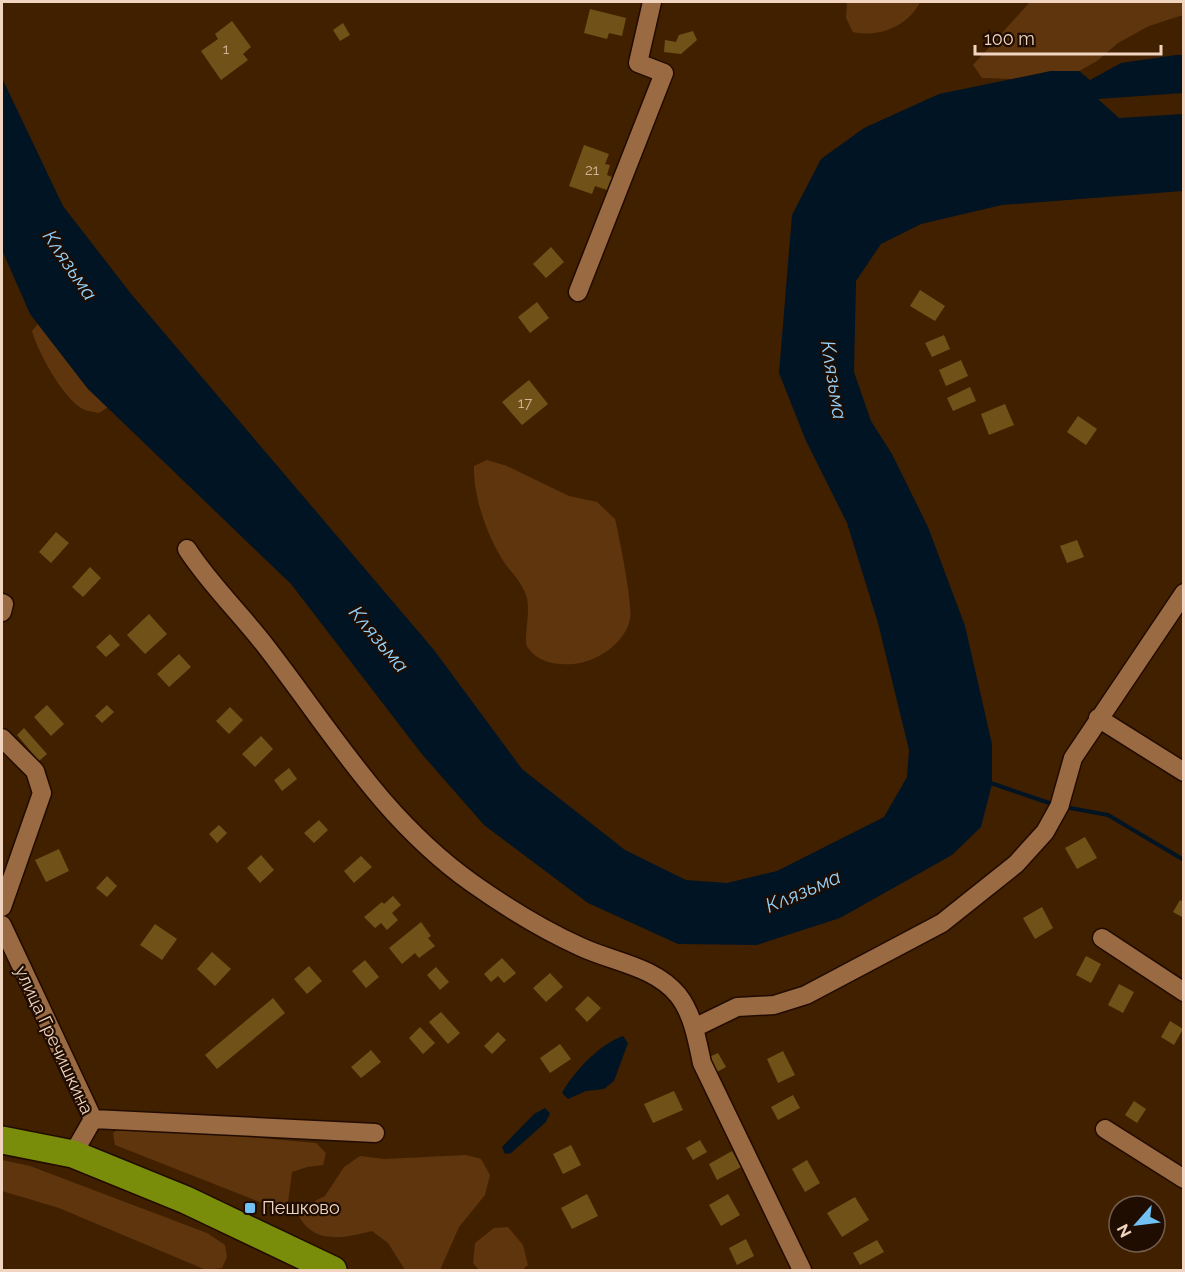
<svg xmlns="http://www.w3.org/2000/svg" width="1185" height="1272" font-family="Raleway,sans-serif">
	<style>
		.green { fill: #5f350e }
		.water { fill: #001424 }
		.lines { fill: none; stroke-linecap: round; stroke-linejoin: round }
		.stream { stroke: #001424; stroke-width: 4 }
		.building { fill: #705219 }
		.minor-casing { stroke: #210b00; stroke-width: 21 }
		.highway-casing { stroke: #210b00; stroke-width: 30 }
		.minor { stroke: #9a6a42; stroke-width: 18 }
		.highway { stroke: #798d0b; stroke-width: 27 }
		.poi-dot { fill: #72c1f5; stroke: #1f0d01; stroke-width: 2 }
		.labels { text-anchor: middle; stroke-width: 4.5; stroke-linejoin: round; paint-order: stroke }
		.number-label { font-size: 15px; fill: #d1b496 }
		.street-label { font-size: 18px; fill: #f1d5c0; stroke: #1f0d01 }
		.poi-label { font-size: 18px; fill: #f1d5c0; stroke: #1f0d01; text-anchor: start }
		.water-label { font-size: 20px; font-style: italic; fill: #92d2fd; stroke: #1f0d01 }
	</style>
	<rect width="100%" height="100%" fill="#412000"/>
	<!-- green -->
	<path class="green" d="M847 2H920C909 26 878 38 853 32L846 18Z
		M1030 2H1183V15L1149 26 1118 43 1097 61 1079 71H1051L1014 79 982 78 973 65Z
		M38 324 88 389 108 407 99 413C94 412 86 411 81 408 62 396 38 352 32 331Z
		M487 460 507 466 569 496 597 502 615 519C619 536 633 605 630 619 625 644 596 662 573 664 556 665 539 663 528 648 522 642 532 610 526 595 521 582 514 575 506 565 488 539 473 497 474 466Z
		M123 1126 316 1143 326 1153 323 1165 307 1167 292 1172 288 1202 275 1208 115 1145 113 1133Z
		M466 1155 481 1159 490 1175 485 1195 459 1227 440 1270H405L388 1243 372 1231C345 1238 314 1245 299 1216L311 1203 325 1196 344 1167 360 1156 384 1159Z
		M2 1160 30 1166 207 1233 225 1245 227 1257 222 1268 206 1270 59 1208 2 1191Z
		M508 1227 523 1245 528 1265 522 1270H479L473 1263 475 1243 494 1228Z"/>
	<!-- water -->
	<path class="water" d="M1176 55H1183V93L1098 99 1119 118 1183 114V191L1002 205 921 224 881 244 856 281 854 372 871 421 892 454 928 527 965 626 992 744V784L981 827 952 855 840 918 757 945 678 944 588 903 484 825 421 753 291 584 88 389 30 314 2 250V78L63 206 132 295 434 650 522 769 625 850 686 880 727 883 777 871 884 817 907 777 909 750 878 623 847 523 806 441 779 373 792 215 821 159 864 128 939 94 1051 71H1079L1090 80 1121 63Z
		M623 1036 628 1043 614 1081 604 1089 586 1091 568 1099 562 1093C574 1071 600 1044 623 1036Z
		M545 1108 550 1113 546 1122 511 1153 505 1154 502 1147 534 1114Z"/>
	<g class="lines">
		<!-- stream -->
		<path class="stream" d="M988 782 1055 805
			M1065 807 1108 815 1184 860"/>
	</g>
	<!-- building -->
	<path class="building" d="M590 9 626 18 622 36 609 33 607 39 584 33Z
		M232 21 251 47 243 54 248 60 221 80 201 51 218 39 215 34Z
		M343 23 350 35 340 41 333 30Z
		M693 31 697 40 681 54 664 52 665 40 676 42 679 35Z
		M584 145 609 154 605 164 610 165 607 175 612 177 607 190 595 186 592 194 569 186Z
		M551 247 564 262 546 278 533 264Z
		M920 290 945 306 935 321 910 306Z
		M537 302 549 318 530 333 518 317Z
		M944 335 950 349 932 357 925 343Z
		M961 360 968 376 946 386 939 370Z
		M529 380 548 404 522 425 502 402Z
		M970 387 976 401 953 411 947 398Z
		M1005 404 1014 425 989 435 981 414Z
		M1078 416 1097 429 1086 445 1067 432Z
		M56 532 69 543 51 563 39 552Z
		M1077 540 1084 557 1067 563 1060 546Z
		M90 567 101 578 83 597 72 587Z
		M149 614 167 634 145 654 127 635Z
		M110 634 120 645 106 657 96 647Z
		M179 654 191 667 169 687 157 674Z
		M47 705 64 724 51 736 34 717Z
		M107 705 114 712 102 723 95 716Z
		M230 707 243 720 229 734 216 721Z
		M24 728 47 754 39 761 17 735Z
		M261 736 273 749 255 767 242 754Z
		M289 768 297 779 282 791 274 780Z
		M319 820 328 830 314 843 304 833Z
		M219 825 227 833 217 843 209 834Z
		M1085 837 1097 858 1077 869 1065 848Z
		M59 849 69 871 46 882 35 860Z
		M261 855 274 870 260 883 247 868Z
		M361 856 372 867 354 883 344 871Z
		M107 876 117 886 107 897 96 888Z
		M393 896 401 905 392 913 398 920 387 930 381 923 375 928 364 917 382 902 384 904Z
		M1180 900 1184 902 1182 917 1173 912Z
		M1042 907 1053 928 1035 939 1023 918Z
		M421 922 431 936 428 938 435 946 419 958 415 953 402 964 389 948Z
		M155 924 177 939 162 960 140 945Z
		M212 952 231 969 215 986 197 969Z
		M1086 956 1101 964 1091 983 1076 975Z
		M502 958 516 973 504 983 498 976 491 982 484 974Z
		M365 960 379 977 366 988 352 971Z
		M309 966 322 981 307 994 294 979Z
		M436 967 449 982 440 990 427 975Z
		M550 973 563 987 546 1002 533 988Z
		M1119 984 1134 992 1123 1013 1108 1005Z
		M588 996 601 1008 587 1022 575 1009Z
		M273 998 285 1013 217 1069 205 1055Z
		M441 1012 460 1033 448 1044 429 1022Z
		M1170 1021 1183 1029 1174 1045 1161 1037Z
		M420 1027 435 1043 423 1054 409 1038Z
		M498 1032 506 1040 492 1054 484 1046Z
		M560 1044 571 1059 550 1073 540 1058Z
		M371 1050 381 1062 361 1078 351 1067Z
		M783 1051 795 1075 778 1083 767 1059Z
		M718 1053 726 1067 715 1073 707 1058Z
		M674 1091 683 1110 653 1123 644 1104Z
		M793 1095 800 1108 778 1120 771 1107Z
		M1134 1101 1146 1109 1137 1123 1125 1115Z
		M700 1140 707 1152 693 1160 686 1148Z
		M571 1145 581 1165 563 1174 553 1154Z
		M732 1151 741 1167 717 1180 709 1164Z
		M807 1160 820 1183 805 1192 792 1169Z
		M587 1194 598 1216 572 1229 561 1208Z
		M728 1194 740 1215 721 1226 709 1205Z
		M855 1197 869 1220 842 1237 827 1213Z
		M746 1239 754 1256 737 1265 729 1248Z
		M877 1240 884 1252 860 1265 853 1253Z"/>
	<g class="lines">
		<!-- minor casing -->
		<g class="minor-casing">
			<path id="minor" d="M578 292 664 73 638 63 652 2
				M187 549C209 583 239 612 264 644 331 730 381 818 472 883 506 907 543 930 581 947 613 962 654 966 678 995 693 1014 697 1040 702 1063L802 1270
				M2 603 4 604 2 612
				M1098 718 1184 772
				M2 738 35 771 42 793 2 907
				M1060 804 1073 758 1184 593
				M2 925 93 1119 73 1154
				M1102 938 1184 992
				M694 1028 737 1007 774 1005 806 995 942 923 1016 864 1045 832 1060 805
				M93 1119 375 1133
				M1105 1129 1184 1179"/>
		</g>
		<!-- highway casing -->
		<g class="highway-casing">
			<path id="highway" d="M2 1140 73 1154 186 1200 333 1270"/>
		</g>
		<!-- minor -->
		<use href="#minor" class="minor"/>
		<!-- highway -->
		<use href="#highway" class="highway"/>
	</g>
	<!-- markers -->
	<rect class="poi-dot" x="244" y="1202" width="12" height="12" rx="3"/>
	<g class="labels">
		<!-- number labels -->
		<g class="number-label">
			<text x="226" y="54">1</text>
			<text x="592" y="175">21</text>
			<text x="525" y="408">17</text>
		</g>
		<!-- street labels -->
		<g class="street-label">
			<text transform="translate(54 1040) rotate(65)" y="6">улица Гречишкина</text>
		</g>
		<!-- poi labels -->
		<g class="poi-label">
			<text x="262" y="1214">Пешково</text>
		</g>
		<!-- water labels -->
		<g class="water-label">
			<text transform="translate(70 265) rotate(56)" y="7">Клязьма</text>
			<text transform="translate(834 380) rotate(81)" y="7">Клязьма</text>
			<text transform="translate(379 639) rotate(50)" y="7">Клязьма</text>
			<text transform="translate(803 891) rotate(-23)" y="7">Клязьма</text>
		</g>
	</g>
	<!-- border -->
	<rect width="1185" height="1272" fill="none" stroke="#f1d5c0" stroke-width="6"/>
	<!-- north arrow -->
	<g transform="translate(1137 1224) rotate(242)"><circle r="28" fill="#1f0d01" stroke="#735d4d" stroke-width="1.5"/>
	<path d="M0-4.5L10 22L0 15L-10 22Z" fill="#72c1f5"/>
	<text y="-9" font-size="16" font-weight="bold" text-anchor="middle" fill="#f1d5c0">N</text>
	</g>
	<!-- scale -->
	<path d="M975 45v9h186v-9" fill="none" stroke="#f1d5c0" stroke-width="3"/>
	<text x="984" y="45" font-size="18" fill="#f1d5c0" stroke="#1f0d01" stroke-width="4.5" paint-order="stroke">100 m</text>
</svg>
